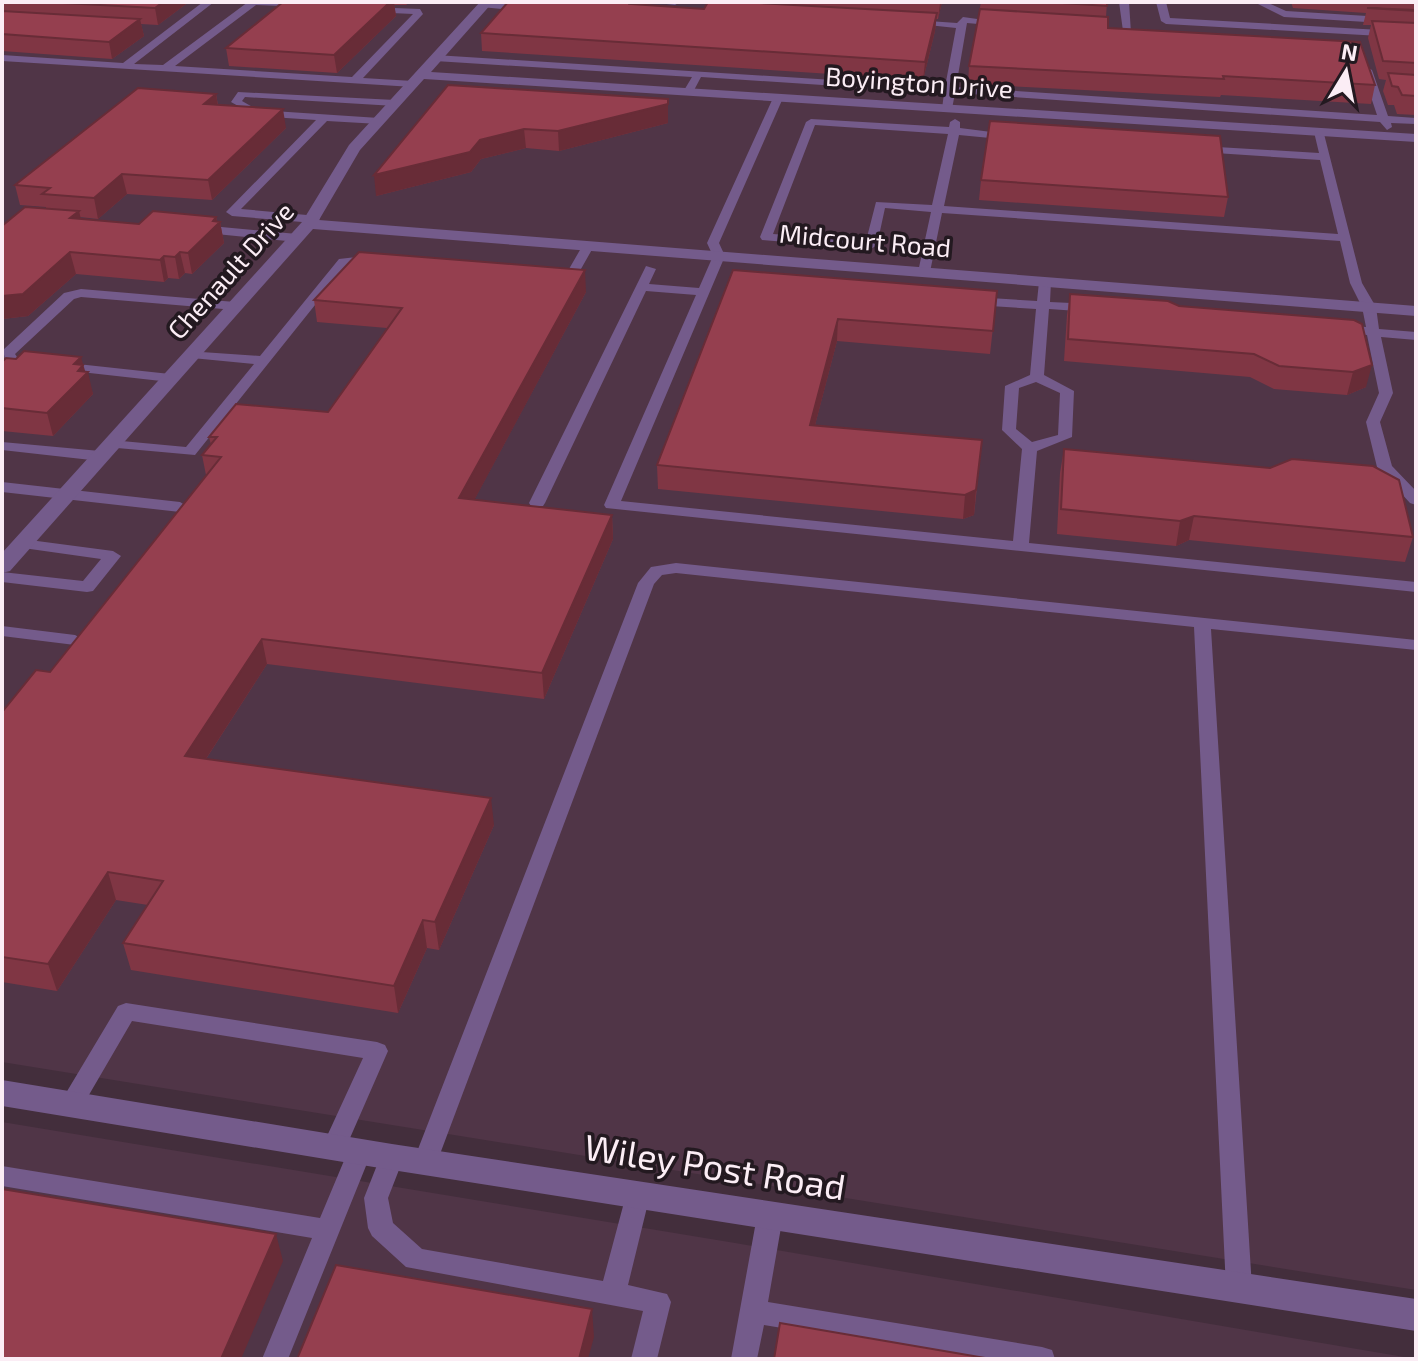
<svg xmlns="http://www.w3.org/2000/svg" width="1418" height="1361" font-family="'Exo 2',sans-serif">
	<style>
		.built { fill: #503547 }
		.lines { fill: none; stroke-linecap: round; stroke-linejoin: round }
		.lane { fill: #745b8b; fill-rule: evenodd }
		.street { fill: #745b8b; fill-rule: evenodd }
		.wall { fill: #803644 }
		.shaded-wall { fill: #682c37 }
		.building { fill: #953f4f; stroke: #682c37; stroke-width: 2 }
		.labels { text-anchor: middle; stroke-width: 7; stroke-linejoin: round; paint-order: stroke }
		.far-street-label { font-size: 26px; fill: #fbedf5; stroke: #231920 }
		.near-street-label { font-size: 36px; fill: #fbedf5; stroke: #231920 }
	</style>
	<rect width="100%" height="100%" fill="#432e3c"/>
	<!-- built -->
	<path class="built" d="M2 2H1416V1290L2 1062Z
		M2 1122 735 1243 1416 1359H2Z"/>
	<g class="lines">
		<!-- lane -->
		<path class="lane" d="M203 2H214L134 64 163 65 248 2H305L308 7 256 5 175 66 352 77 413 14 370 12 367 7 420 9 423 14 363 78 413 81 418 84 413 87 2 61V55L123 63Z
			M484 2 525 5 530 8 525 11 481 7Z
			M650 2H680L675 5Z
			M1119 2H1129L1131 33 1123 31Z
			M1156 2H1166L1170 18 1416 32V38L1166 24 1161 21Z
			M1254 2H1266L1286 11 1416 19V25L1284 17Z
			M963 17 1006 23 1001 26 967 23 956 87 1377 115 1362 70 1367 67 1372 70 1388 116 1416 118V124L1391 123 1392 127 1387 130 1380 122 955 93 952 109 947 112 942 109 944 93 701 77 692 94 688 95 683 92 692 77 435 61 430 58 435 55 945 87 956 28 909 23 914 20 957 23Z
			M238 92 395 100 400 103 395 106 245 97 242 101 258 110 379 118 384 121 379 124 327 121 241 209 318 216 320 219 314 223 232 216 226 212 316 120 256 116 231 102Z
			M778 95 783 98 719 243 725 256 621 501 1013 541 1022 449 1002 430 1005 386 1030 375 1036 309 974 305 968 301 974 297 1037 301 1039 282 1045 278 1051 282 1050 302 1092 304 1099 308 1092 312 1049 309 1044 375 1074 391 1072 437 1037 451 1029 543 1416 582V592L606 508 604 505 696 295 646 291 545 503 543 506H531L529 503 646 266 656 269 649 284 699 288 713 256 707 243 773 98ZM1036 382 1060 393 1058 435 1032 442 1016 429 1019 388Z
			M811 119 949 127 950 122 955 119 960 122V128L1015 135V139L1011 140 959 135 944 206 1338 234 1320 160 1200 152 1195 149 1200 146 1319 153 1314 132 1323 130 1362 283 1376 307 1379 329 1416 332V340L1381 337 1393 393 1380 422 1392 466 1416 491V505L1410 503 1377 467 1366 422 1379 393 1367 335 1341 333 1334 329 1341 325 1366 327 1362 307 1350 283 1340 241 942 213 930 272 924 276 918 272 931 212 885 208 877 245 871 249 762 240 760 237 806 122ZM815 125 948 134 932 205 876 202 866 241 773 234Z
			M200 225 297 234 303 238 297 242 196 232V226Z
			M584 243 594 246 577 276 551 275V269H569Z
			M374 255 380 259 378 262 347 265 195 455 106 447V441L111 440 186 447 254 364 192 358 185 354 187 351 260 356 339 259Z
			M81 289 235 302 242 306 235 310 81 297 74 299 15 354 17 357 35 360V366L6 364 3 350 64 293Z
			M59 362 170 374 177 378 170 382 54 369V363Z
			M2 442 100 451 108 456 100 461 2 450Z
			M2 482 180 502 188 507 180 512 2 492Z
			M22 539 113 551 121 556 93 591 87 592 2 582V572L83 581 101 559 16 547 14 544 16 541Z
			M676 563 1416 640V650L1211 629 1252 1288 1248 1296 1239 1300 1230 1296 1226 1288 1194 627 676 573 662 575 654 584 437 1162 434 1169 425 1172 416 1169 413 1162 638 583 651 567Z
			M2 626 75 635 84 640 75 645 2 636Z
			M126 1003 377 1042 385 1045 388 1051 343 1154 334 1157 325 1154 322 1147 363 1058 132 1021 79 1112 71 1115 63 1112 59 1105 63 1098 118 1006Z
			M360 1141 369 1144 372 1151 288 1359H262L312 1238 2 1186V1166L320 1218 351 1144Z
			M392 1147 401 1150 404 1157 388 1198 393 1223 422 1249 603 1281 626 1195 629 1188 638 1184 647 1188 650 1195 628 1285 667 1294 671 1302 657 1359H631L643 1311 406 1267 372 1236 368 1228 364 1198 383 1150Z
			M770 1205 779 1208 783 1216 768 1302 1042 1347 1052 1350 1055 1359H968L764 1325 757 1359H731L757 1216 761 1208Z"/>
		<!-- street -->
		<path class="street" d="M480 2H493L431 72 1416 134V142L424 79 360 150 319 220 1416 306V316L313 229 10 571 2 573V553L302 222 349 145Z
			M2 1080 392 1144 1416 1299V1331L392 1170 2 1106Z"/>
	</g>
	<!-- wall -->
	<path class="wall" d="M2 2H186V4L158 25 141 24 144 36 112 59 2 51Z
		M283 2H410L406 5H394L396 16 337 73 229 66 226 48Z
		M508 2H636V5L704 9 708 2H942L938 19H936L935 31 923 80 482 51 481 33Z
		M981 2H1107L1106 17 1108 28 1375 85 1371 104 1221 95 1220 97 968 84 969 66Z
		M1291 2H1416V115L1397 114 1394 105H1388L1383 91 1386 80 1379 79 1368 38 1371 25H1363L1366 13 1293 8Z
		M448 85 668 123 559 151 526 148 481 159 471 172 376 196Z
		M216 94 218 105 286 128 212 200 127 194 98 219 80 217 81 219 139 224 216 217 217 221 220 222 224 243 192 274 185 273 179 279 168 278 164 282 76 274 28 316 2 319V226L46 209V207L20 205 15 185Z
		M981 180 1228 197 1224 217 979 200Z
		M733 270 997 291 990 354 837 341 815 425 982 440 974 515 963 519 658 489 657 465Z
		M586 292 474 500 612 515 613 539 544 699 267 664 206 759 494 825 439 950 427 948 398 1013 131 970 123 943 148 905 116 900 57 991 2 982V712L50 672 206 475 202 455 211 445 209 437 328 412 387 328 317 322 314 300Z
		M1070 294 1179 306 1354 320 1366 387 1347 395 1274 389 1250 377 1064 361 1067 315Z
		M2 362 85 371 93 394 53 436 2 431Z
		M1064 449 1413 537 1405 562 1189 540 1176 546 1057 534 1060 473Z"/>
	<!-- shaded-wall -->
	<path class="shaded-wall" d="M163 2H186V4L158 25 155 8Z
		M390 2H394L396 16 337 73 334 55Z
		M940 2H942L938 19 940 3Z
		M937 13 935 31 923 80 925 62Z
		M140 19 144 36 112 59 109 42Z
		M216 94 219 113 204 104Z
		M668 104V123L559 151 558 131Z
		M283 109 286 128 212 200 208 180Z
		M524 129 526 148 481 159 471 172 376 196 374 175 480 140Z
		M122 174 127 194 98 219 94 198Z
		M79 211 84 231 70 218Z
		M216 217 218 224 220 222 224 243 192 274 188 253Z
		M70 252 76 274 28 316 2 319V296Z
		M180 252 185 273 179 279 175 257Z
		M164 256 168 278 164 282 160 260Z
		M585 270 586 292 462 523 459 498Z
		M838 319 837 341 809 448 810 425Z
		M81 357 86 374 88 372 93 394 53 436 47 413 74 364Z
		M1372 365 1366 387 1347 395 1353 372Z
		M976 490 974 515 963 519 965 495Z
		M612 515 613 539 544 699 542 673Z
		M1194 516 1189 540 1176 546 1180 521Z
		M262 639 267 664 191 782 185 756Z
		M491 798 494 825 439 950 435 922Z
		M108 872 116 900 57 991 48 964Z
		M423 920 427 948 398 1013 394 986Z
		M276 1234 283 1261 241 1359H221Z
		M592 1309 594 1337 588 1359H579Z"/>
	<!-- building -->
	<path class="building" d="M45 2H163L155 8Z
		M283 2H390L334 55 226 48Z
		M508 2H632L630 4 704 9 708 2H740L937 13 925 62 481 33Z
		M1047 2H1107V6Z
		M1367 8 1416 10V11Z
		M980 9 1108 17V28L1360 42 1375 85 1223 76 1224 79 969 66Z
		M2 11 140 19 109 42 2 34Z
		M1372 21 1416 23V63L1383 61Z
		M1388 73 1416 75V96L1402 95 1398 87 1392 86Z
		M448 85 668 99V104L558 131 524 129 480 140 470 152 374 175Z
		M138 88 216 94 204 104 283 109 208 180 122 174 94 198 42 194 50 188 15 185Z
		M990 121 1220 136 1228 197 981 180Z
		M25 207 79 211 70 218 139 224 153 211 216 217 213 221 220 222 188 253 180 252 175 257 164 256 160 260 70 252 23 294 2 296V226Z
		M359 252 585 270 459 498 612 515 542 673 262 639 185 756 491 798 435 922 423 920 394 986 123 943 163 881 108 872 48 964 2 957V712L36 670 50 672 221 457 202 455 217 437H209L236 404 328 412 402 308 314 300Z
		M733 270 997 291 993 331 838 319 810 425 982 440 976 490 965 495 657 465Z
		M1070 294 1168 301 1179 306 1354 320 1362 324 1372 365 1353 372 1279 366 1254 354 1068 339Z
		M24 351 81 357 74 364 83 365 78 371 88 372 47 413 2 408V362L6 358 16 359Z
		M1064 449 1270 468 1292 459 1373 466 1399 480 1413 537 1194 516 1180 521 1061 509Z
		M2 1189 276 1234 221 1359H2Z
		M336 1265 592 1309 579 1359H297Z
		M780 1323 991 1359H774Z"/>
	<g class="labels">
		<!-- far-street labels -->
		<g class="far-street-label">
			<text transform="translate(919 83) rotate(4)" y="9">Boyington Drive</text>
			<text transform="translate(865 241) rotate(5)" y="9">Midcourt Road</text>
			<text transform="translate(231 271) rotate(-48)" y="9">Chenault Drive</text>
		</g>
		<!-- near-street labels -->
		<g class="near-street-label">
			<text transform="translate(715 1167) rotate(9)" y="13">Wiley Post Road</text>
		</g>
	</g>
	<!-- border -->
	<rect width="1418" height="1361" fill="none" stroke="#fbedf5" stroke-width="8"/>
	<!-- north arrow -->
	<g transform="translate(1346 72) rotate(10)" stroke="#231920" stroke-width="6" paint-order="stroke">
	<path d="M0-6L14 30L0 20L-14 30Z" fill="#fbedf5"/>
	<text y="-12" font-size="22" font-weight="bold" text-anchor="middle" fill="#fbedf5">N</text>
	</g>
</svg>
